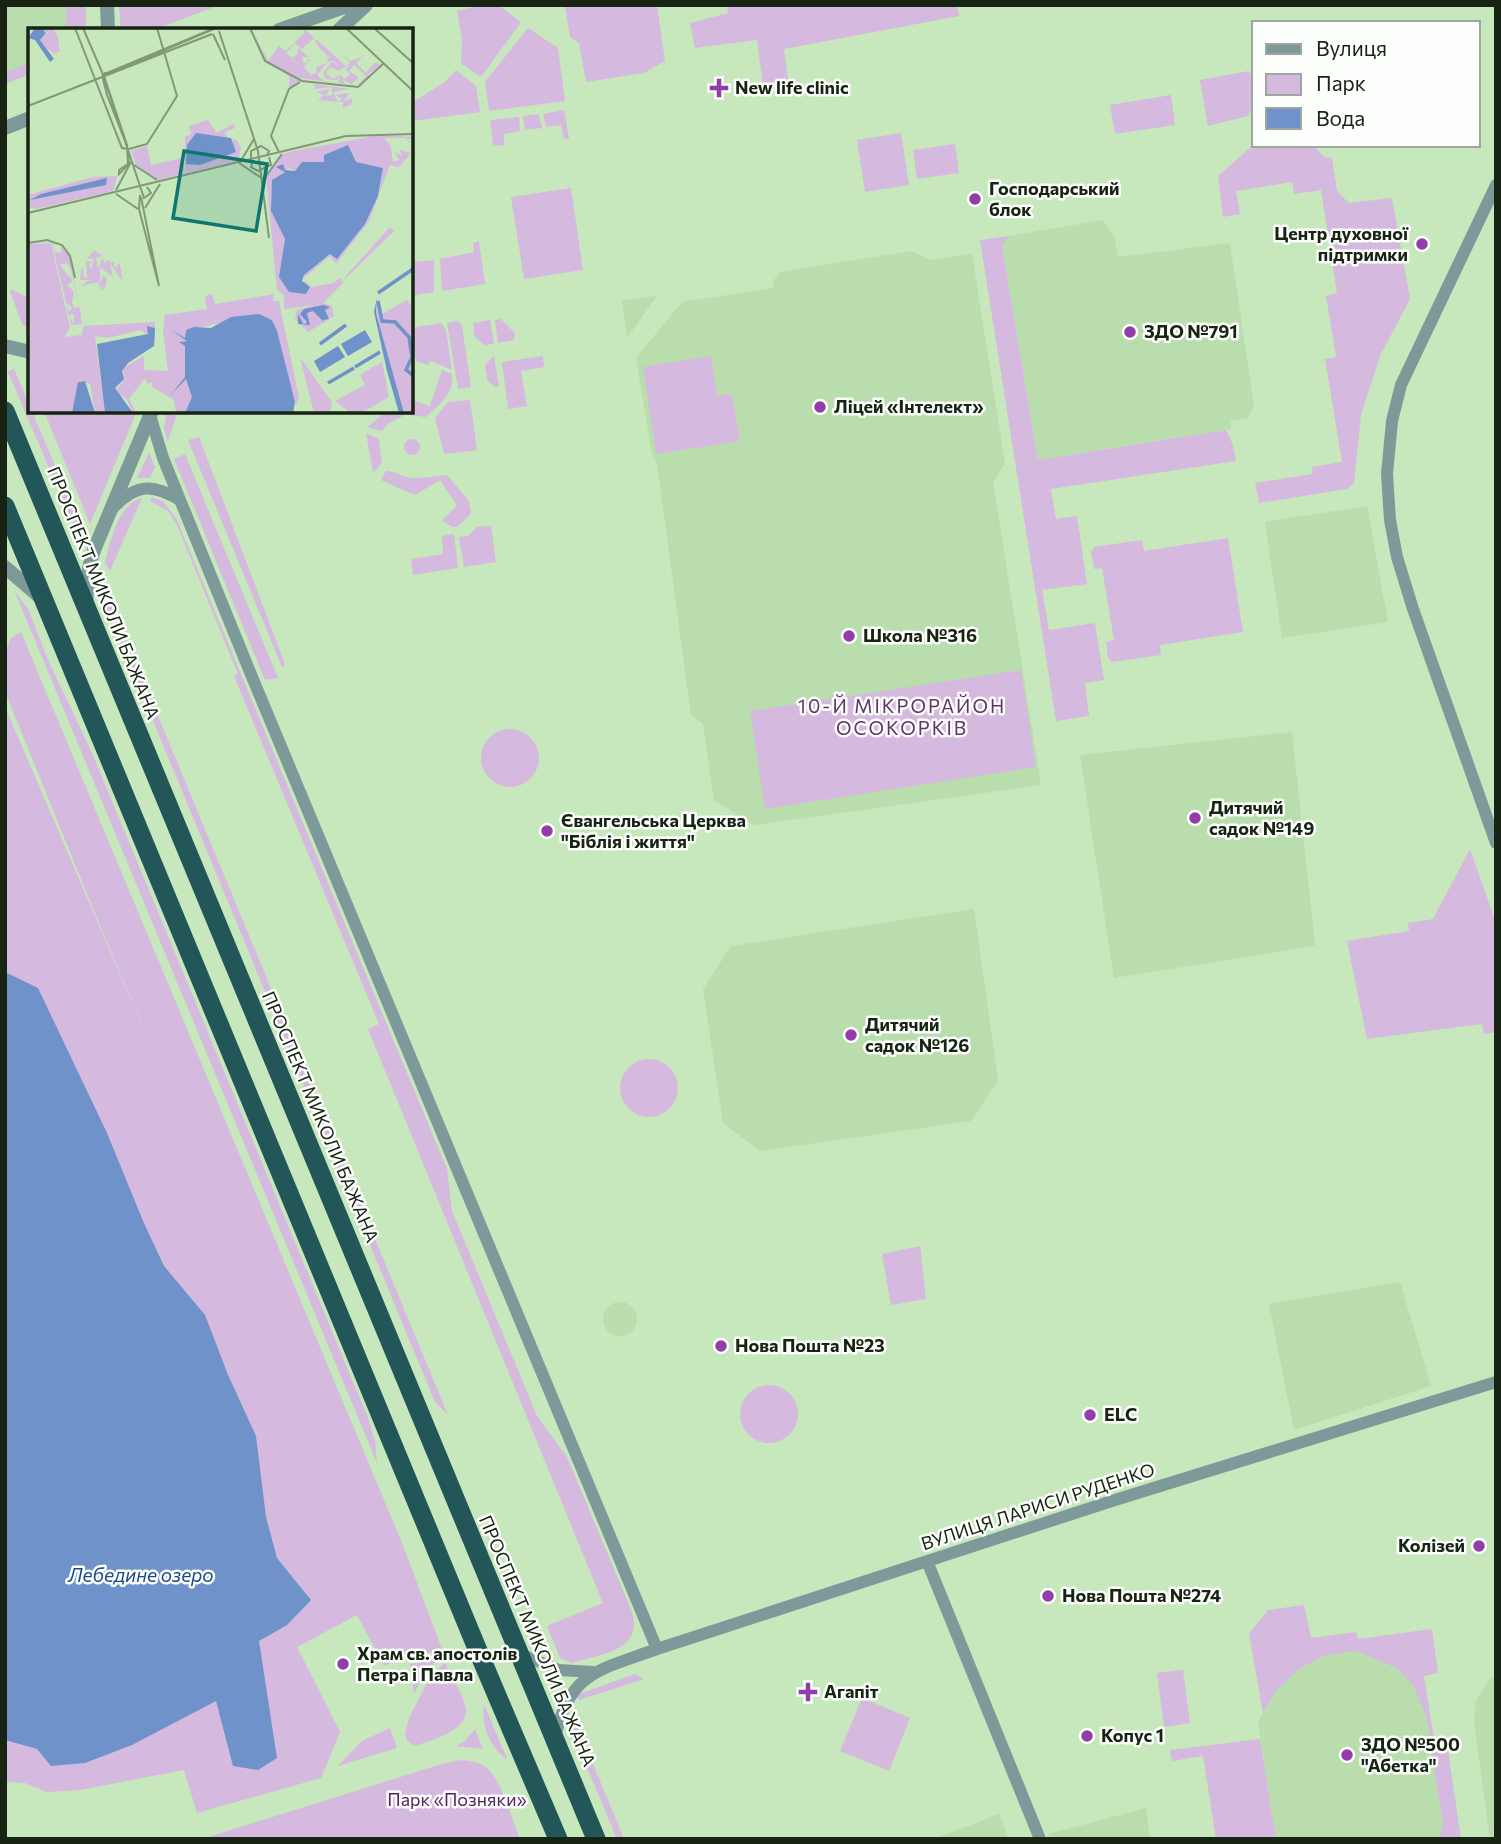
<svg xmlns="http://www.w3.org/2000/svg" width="1501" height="1844" font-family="Commissioner,sans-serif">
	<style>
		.built { fill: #b9ddad }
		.green { fill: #d6b9df }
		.water { fill: #6e92c9 }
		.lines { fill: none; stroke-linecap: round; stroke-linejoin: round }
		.minor { stroke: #7e999a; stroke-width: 12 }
		.tertiary { stroke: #7e999a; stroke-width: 14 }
		.trunk { stroke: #225658; stroke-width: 19 }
		.poi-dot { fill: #933dab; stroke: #fbfefa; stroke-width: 2.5 }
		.labels { text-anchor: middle; stroke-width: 5; stroke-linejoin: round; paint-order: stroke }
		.poi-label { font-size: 18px; font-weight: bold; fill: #172313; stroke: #fbfefa; text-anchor: start }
		.street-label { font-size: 18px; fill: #172313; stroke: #fbfefa }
		.park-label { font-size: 18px; fill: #562265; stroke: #fbfefa }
		.neighbourhood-label { font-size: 19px; letter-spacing: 2px; fill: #5f356b; stroke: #fbfefa }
		.water-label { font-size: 19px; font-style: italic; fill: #1b498b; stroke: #fbfefa }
		.inset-river { fill: none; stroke: #6e92c9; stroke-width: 3.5 }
		.inset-road { fill: none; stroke: #819978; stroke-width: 2 }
		.view { fill: #0f766e; fill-opacity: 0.15; stroke: #0f766e; stroke-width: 3.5 }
		.inset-edge { fill: none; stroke: #172313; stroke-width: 3.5 }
	</style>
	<rect width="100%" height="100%" fill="#c7e7bc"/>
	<!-- built -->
	<path class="built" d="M5 5H83L85 30H30V74L5 84Z
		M1103 220 1114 236 1118 257 1230 243 1254 406 1248 418 1231 421V429L1038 460 1002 246 1008 236Z
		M911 251 931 260 972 254 1005 464 993 482 1041 785 754 825 714 800 703 724 691 715 657 463 652 455 636 358 682 302 773 288 775 278 781 272Z
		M657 296 627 338 622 300Z
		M1367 506 1388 622 1282 638 1265 522Z
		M1292 732 1315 946 1114 978 1080 755Z
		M974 909 998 1080 971 1121 760 1151 723 1123 703 989 731 946Z
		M1400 1282 1431 1386 1294 1430 1269 1304Z
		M603 1319a17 17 0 1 1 34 0a17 17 0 1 1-34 0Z
		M1356 1651 1398 1669 1414 1687 1426 1716 1443 1824 1439 1839H1276L1258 1722 1275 1692 1299 1669 1323 1656Z
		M1496 1675V1839H1490L1474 1721 1476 1700 1489 1680Z
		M1146 1808 1150 1839H1050L1048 1834Z
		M999 1814 1009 1839H934Z"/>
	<!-- green -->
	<path class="green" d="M66 5H86V30H66Z
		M119 5H220L153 30H121Z
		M482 5H498L521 22 481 77 461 63 462 40 457 11Z
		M565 5H657L665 61 644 73 586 82 579 43 570 37Z
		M727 5H957L959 16 784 49 789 87 764 93 757 40 695 48 690 23 728 13Z
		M528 28 558 48 565 101 489 111 485 82Z
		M30 62V74L5 84V73Z
		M456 70 476 86 480 112 413 121 411 103 445 82Z
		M1249 71C1257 87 1256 101 1248 116L1208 126 1200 80Z
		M1171 95 1175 125 1115 134 1110 105Z
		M564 110 569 139H564L561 125 546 127 543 114Z
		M539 114 542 128 525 130 523 116Z
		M519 117 520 131 504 134V145L493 146 490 120Z
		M901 133 909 185 865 192 857 140Z
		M955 144 959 173 917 179 913 150Z
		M1257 145H1313L1324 157 1332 158 1337 191 1349 203 1392 198 1410 299 1380 356 1361 415 1354 483 1347 489 1259 503 1255 483 1312 474V467L1342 462 1325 359 1336 357 1326 296 1337 293 1321 190 1294 194 1292 182 1236 191 1240 214 1223 217 1218 176 1251 147Z
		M571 188 583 270 524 279 511 197Z
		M1008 236 1002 246 1038 460 1226 430 1233 445 1236 461 1051 489 1056 519 1077 516 1087 584 1042 590 1049 630 1095 623 1104 680 1085 683 1089 716 1056 721 980 240Z
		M411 237 415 262 434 260V292L411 296Z
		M479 241 485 284 442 291 440 259 474 252 473 243Z
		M11 289 30 299 29 325 23 326 10 292Z
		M501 319 515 333 514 340 498 343 495 320Z
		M490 320 494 344 484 345 475 337 473 323Z
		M458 321 462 326 471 387 458 389 447 323Z
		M441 323 446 330 452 370 431 361 428 365 416 361 411 328Z
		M494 356 499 387H496L488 382 485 367 488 361Z
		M543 356 544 367 521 371 527 406 508 409 502 362Z
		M711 356 717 396 732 394 740 441 656 454 643 367Z
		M14 369 84 534 80 540 8 372Z
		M442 370 452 374C454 396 440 403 426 417L409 415 411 400 430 406Z
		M470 400 477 450 444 454 435 418 448 402Z
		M44 411H137L90 524Z
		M167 411H178L168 441 164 429Z
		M387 411H402L403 416 389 423 382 431 367 427Z
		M366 433 379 439 382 463 373 473Z
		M199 437 285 664 282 667 188 440Z
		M404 447a8 8 0 1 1 16 0a8 8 0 1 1-16 0Z
		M149 453 155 467 150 478H137Z
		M185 454 278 678 265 680 174 459Z
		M386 471C395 471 403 478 413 478 424 478 436 476 447 475L469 501 471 514 457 527H452L442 520 457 506 440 480 415 495 381 480Z
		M152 497 163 502 176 518 447 1169 452 1211 537 1416 567 1457 632 1612C644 1651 600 1654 572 1663L560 1658 547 1626 603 1603 368 1029 379 1024 234 676 238 674 177 525 168 511 150 501Z
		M142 498 110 571 105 563C110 542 118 504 142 498Z
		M491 526 496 562 464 567 459 537 468 536 477 527Z
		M454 534 458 568 413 575 411 559 443 554 442 536Z
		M1228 538 1243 632 1160 645 1161 655 1112 662 1108 658 1106 642 1114 640 1102 568 1094 569 1091 552 1094 547 1142 540 1144 551Z
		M102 581 448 1415 435 1402 103 600Z
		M14 590 28 609 49 662 92 753 368 1418 375 1441 377 1463Z
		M21 632 402 1543 442 1649 407 1660 405 1657 384 1666 357 1615 297 1647 340 1732 321 1778 197 1813 184 1770 80 1790 47 1792 25 1783 5 1782V707L167 1083 94 911 5 692V652L11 638Z
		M1021 670 1036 767 765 809 750 711Z
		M481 758a29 29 0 1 1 58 0a29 29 0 1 1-58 0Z
		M1470 849 1496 923V1032L1484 1034 1482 1024 1367 1039 1347 941 1409 931 1408 923 1433 919Z
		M620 1088a29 29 0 1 1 58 0a29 29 0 1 1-58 0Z
		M920 1246 926 1299 891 1305 882 1254Z
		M740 1414a29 29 0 1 1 58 0a29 29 0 1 1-58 0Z
		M1304 1605 1311 1638 1356 1632 1358 1639 1432 1629 1438 1673 1424 1676 1436 1752 1448 1750 1461 1839H1439L1443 1824 1426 1716 1414 1687 1398 1669 1356 1651 1323 1656 1299 1669 1275 1692 1263 1713 1249 1634 1268 1610Z
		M440 1658 423 1675 414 1694 410 1664Z
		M445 1663C451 1675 465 1698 466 1710 468 1731 430 1741 415 1746L407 1741 405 1734 409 1718 431 1675Z
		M1183 1670 1190 1723 1164 1727 1157 1673Z
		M635 1674 644 1679 579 1700 576 1695Z
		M862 1698 910 1718 889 1771 840 1751Z
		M484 1704 507 1759C489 1748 481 1723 484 1704Z
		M571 1711 624 1839H617L570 1727 569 1716Z
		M390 1728 397 1748 338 1766 362 1741Z
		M475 1729 483 1749 456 1746 465 1741Z
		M1260 1739 1276 1839H1216L1203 1756 1172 1761 1170 1750Z
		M461 1760C470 1761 480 1762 487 1768 502 1782 512 1819 520 1839H202L445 1763Z"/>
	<!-- water -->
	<path class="water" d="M5 972 38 988 107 1133 143 1221 164 1266 205 1315 228 1375 256 1436 266 1517 277 1558 311 1600 287 1625 259 1641 277 1758 258 1770 233 1766 216 1701 132 1745 85 1763 51 1766 37 1749 5 1740Z"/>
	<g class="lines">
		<!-- minor -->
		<path class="minor" d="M1496 185 1401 385 1392 421 1387 474 1390 520 1397 557 1413 609 1496 843
			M150 415 163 458 250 672 657 1649
			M113 508C136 484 152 483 180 500
			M927 1561 1040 1839
			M520 1654 559 1670 593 1672
			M555 1738C569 1671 600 1670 657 1649L1115 1500 1496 1382"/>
		<!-- tertiary -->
		<path class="tertiary" d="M107 5 108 30
			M279 30 350 5
			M339 30 366 5
			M5 128 30 118
			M5 346 30 352
			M5 567 41 598
			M86 604 89 568 94 550 152 411"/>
		<!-- trunk -->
		<path class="trunk" d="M5 411 596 1839
			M5 506 481 1658 558 1839"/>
	</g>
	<!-- markers -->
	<g class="poi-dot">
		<path d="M715.5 77.5h7v7h7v7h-7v7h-7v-7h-7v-7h7z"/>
		<circle cx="975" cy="199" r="7"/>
		<circle cx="1422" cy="244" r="7"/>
		<circle cx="1130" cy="332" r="7"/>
		<circle cx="820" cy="407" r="7"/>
		<circle cx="849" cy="636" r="7"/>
		<circle cx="1195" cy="818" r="7"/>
		<circle cx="547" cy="831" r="7"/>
		<circle cx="851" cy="1035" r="7"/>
		<circle cx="721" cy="1346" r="7"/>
		<circle cx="1090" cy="1415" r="7"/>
		<circle cx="1479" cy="1546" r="7"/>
		<circle cx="1048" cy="1596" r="7"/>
		<circle cx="343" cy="1664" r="7"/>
		<path d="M804.5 1681.5h7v7h7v7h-7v7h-7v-7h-7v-7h7z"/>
		<circle cx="1087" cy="1736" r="7"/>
		<circle cx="1347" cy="1755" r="7"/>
	</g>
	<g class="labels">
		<!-- poi labels -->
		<g class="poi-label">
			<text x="735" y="94">New life clinic</text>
			<text x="989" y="195">Господарський<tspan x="989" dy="21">блок</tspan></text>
			<text x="1408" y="240" text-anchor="end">Центр духовної<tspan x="1408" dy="21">підтримки</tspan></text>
			<text x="1144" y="338">ЗДО №791</text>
			<text x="834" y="413">Ліцей «Інтелект»</text>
			<text x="863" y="642">Школа №316</text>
			<text x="1209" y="814">Дитячий<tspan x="1209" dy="21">садок №149</tspan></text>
			<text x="561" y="827">Євангельська Церква<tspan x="561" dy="21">"Біблія і життя"</tspan></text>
			<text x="865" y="1031">Дитячий<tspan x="865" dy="21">садок №126</tspan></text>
			<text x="735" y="1352">Нова Пошта №23</text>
			<text x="1104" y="1421">ELC</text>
			<text x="1465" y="1552" text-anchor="end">Колізей</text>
			<text x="1062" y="1602">Нова Пошта №274</text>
			<text x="357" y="1660">Храм св. апостолів<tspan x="357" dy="21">Петра і Павла</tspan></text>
			<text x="824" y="1698">Агапіт</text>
			<text x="1101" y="1742">Копус 1</text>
			<text x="1361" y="1751">ЗДО №500<tspan x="1361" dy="21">"Абетка"</tspan></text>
		</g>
		<!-- street labels -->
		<g class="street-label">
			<text transform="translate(103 593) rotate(68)" y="6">ПРОСПЕКТ МИКОЛИ БАЖАНА</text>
			<text transform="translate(320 1117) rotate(67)" y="6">ПРОСПЕКТ МИКОЛИ БАЖАНА</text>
			<text transform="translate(1038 1507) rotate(-18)" y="6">ВУЛИЦЯ ЛАРИСИ РУДЕНКО</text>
			<text transform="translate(537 1641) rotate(67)" y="6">ПРОСПЕКТ МИКОЛИ БАЖАНА</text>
		</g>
		<!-- park labels -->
		<g class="park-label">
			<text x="457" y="1806">Парк «Позняки»</text>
		</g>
		<!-- neighbourhood labels -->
		<g class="neighbourhood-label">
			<text x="902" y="713">10-Й МІКРОРАЙОН<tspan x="902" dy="22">ОСОКОРКІВ</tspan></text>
		</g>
		<!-- water labels -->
		<g class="water-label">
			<text x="141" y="1582">Лебедине озеро</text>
		</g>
	</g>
	<!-- overview -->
	<g transform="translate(28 28)">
		<rect width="385" height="385" fill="#c7e7bc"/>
		<path d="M16 0H25L30 9 32 23 27 26 13 17V9L21 4 19 1 16 5ZM223 0 240 33 251 18 257 23 263 18 277 4 273 1 275 0 286 10 274 21 267 15 258 25 271 37 263 28 268 29 271 20 280 29H274L276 36 283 30 276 39 285 50 283 46 289 45 288 39 299 35 289 47 296 53 310 55 312 49 308 52 298 51 295 45 304 33 312 39 305 32 301 34 298 31 302 30 292 21 287 13 289 12 318 38 311 43 302 39 298 45 305 51 312 47 317 51 322 46 317 41 325 37 319 39 322 35 314 26 322 33 335 29 328 35 338 45 347 34 353 37 340 46 342 49 330 57 338 48 326 37 321 43 331 50 323 56 314 51 317 56 263 49 272 53 261 60V48L239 35ZM286 56 322 61 305 64 310 74 314 71 307 67 321 65 316 73 324 70V76L315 80V74L290 72 296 67 288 64 302 61 297 68 305 67 303 59 287 61ZM180 92 189 105 205 96 207 100 197 104 200 111 209 112 213 120 210 133 130 152 108 137 103 123 119 118 123 137 154 130 157 144V109L163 106 161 98ZM351 107 384 109 380 112 385 118 379 112V110H356L362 116 365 134 371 132 367 124 374 128 372 122 383 125 371 139 362 137 341 193 308 236 302 228 275 251 283 259 306 255 311 250 316 254 295 275 304 278 306 288 280 304 267 291 269 282 286 277 256 281V267L249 262 238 148 251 128 261 124ZM317 121 325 135 355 140 352 161 337 196 309 230 302 226 276 247V260L280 258 281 260 277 264 273 260 262 263 252 248 257 211 243 183 244 152 261 140 267 143 275 134H296V128L305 127 301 138 309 136 318 142 319 133 306 132ZM89 148 85 163 8 181 0 179V167L65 149ZM362 199 366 203 317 251V249ZM23 215 42 300 36 309 54 307 55 298 127 294V315L122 298 119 306 112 302 80 310 67 308 77 385H67L62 356 52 352 44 385H0V216ZM24 215 32 217 25 216 27 224 33 225V218L41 227 51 278 43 242 39 235 32 237 42 250V245L44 254 39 257 46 264 44 275 46 280 52 279 54 296 43 297 41 288 45 296 46 286 40 287 38 276 41 284 44 279 38 275ZM66 222 74 228 68 230 70 240 75 229 76 235 80 232 86 235V239H90L89 237 91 236H92L95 254 82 235 86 256 84 248 72 239V255L75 248 79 250 77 261 72 263 76 258 72 260 71 254 53 258 62 252H52L53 242 55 239 56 250H59L58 233 64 234 61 237 64 241 66 230 59 231ZM184 266 187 276 246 266 245 273H251L271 370 268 377 244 292 231 286 157 303 159 313H152L157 318V349L143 368 159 350 164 369 161 385H148L146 372 124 359 125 354 119 356 117 350 101 371 108 384 121 385H105L98 370 87 364 96 351 95 340 116 328V342L140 343 135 303 137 287 179 281 177 268ZM351 269 354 286 379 272 385 281V385H376L372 372 348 285ZM272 329 304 374 302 385H286ZM354 334 361 369 333 385H323L307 373 337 357 332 347Z" fill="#d6b9df" fill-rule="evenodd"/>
		<path d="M7 0H16V5L21 1 12 12 26 31 22 34 7 12 0 10ZM168 105 203 110 208 124 172 137 158 136 159 117ZM320 117 328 134 355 140 350 168 337 196 309 231 302 226 276 247 274 253 282 259 278 266 261 264 251 249 257 211 243 183 244 152 257 144 248 139 255 136 257 142 267 143 274 134H296V127ZM79 150 78 157 2 172 13 166ZM349 270 348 285 376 385H371L359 343 346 284ZM295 277 302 279 297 282 301 291 295 292 297 295 285 283 279 285 282 297 270 296V286L276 297 279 294 272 286 276 281ZM231 286 244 292 249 303 267 374 265 385H157L164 369 158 351 142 368 157 349V318L151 314 159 313 143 302 157 310 158 302 166 299 183 300 203 289ZM119 298 127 300 126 318 100 335 94 343 96 351 87 360 105 385H77L69 316 120 306ZM337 302 344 314 320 328 313 316ZM310 318 317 329 292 344 286 333ZM57 353 67 385H44L50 354Z" fill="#6e92c9"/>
		<path class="inset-river" d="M350 265 385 241M350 273 354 293 367 294 381 309 384 329 378 342 385 347M292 316 318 297M327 339 352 324M300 355 326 340"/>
		<path class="inset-road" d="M47 0 94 120 101 121M55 0 74 44 116 170 123 165 119 159M187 0 79 45H77L75 47V51L79 67 99 118 100 136 91 142V146L101 136 99 117 76 48 188 0M222 0 237 33 274 53 330 59 355 36M318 0 385 63M346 0 385 35M191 3 230 123 241 210M185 6 197 32M0 78 184 6M101 121 119 116 149 68 129 0M251 124 243 108 261 61 272 54M223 130V123L233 118 241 123 239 127M214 131 226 111M225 132 223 139 230 143 243 137 241 129M211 135 235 151M106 137 129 152M236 151 254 126M88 162 103 134M88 166 110 181M112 167 111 181 131 258 113 169M117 180 132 156M0 185 318 108 385 106M0 215 19 212 34 217 42 228 47 250"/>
		<path class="view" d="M156 123 239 136 228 203 145 190Z"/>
		<rect width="385" height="385" class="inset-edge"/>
	</g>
	<!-- border -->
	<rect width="1501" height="1844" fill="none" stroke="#172313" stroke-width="14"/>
	<!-- legend -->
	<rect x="1252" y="21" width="228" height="126" fill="#fbfefa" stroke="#a0a69e" stroke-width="2"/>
	<rect x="1266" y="44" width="35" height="10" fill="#7e999a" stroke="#a0a69e" stroke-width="2"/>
	<text x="1316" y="56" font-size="21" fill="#172313">Вулиця</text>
	<rect x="1266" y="74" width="35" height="21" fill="#d6b9df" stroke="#a0a69e" stroke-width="2"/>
	<text x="1316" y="91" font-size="21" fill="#172313">Парк</text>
	<rect x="1266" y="108" width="35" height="21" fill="#6e92c9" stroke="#a0a69e" stroke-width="2"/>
	<text x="1316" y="126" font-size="21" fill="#172313">Вода</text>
</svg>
